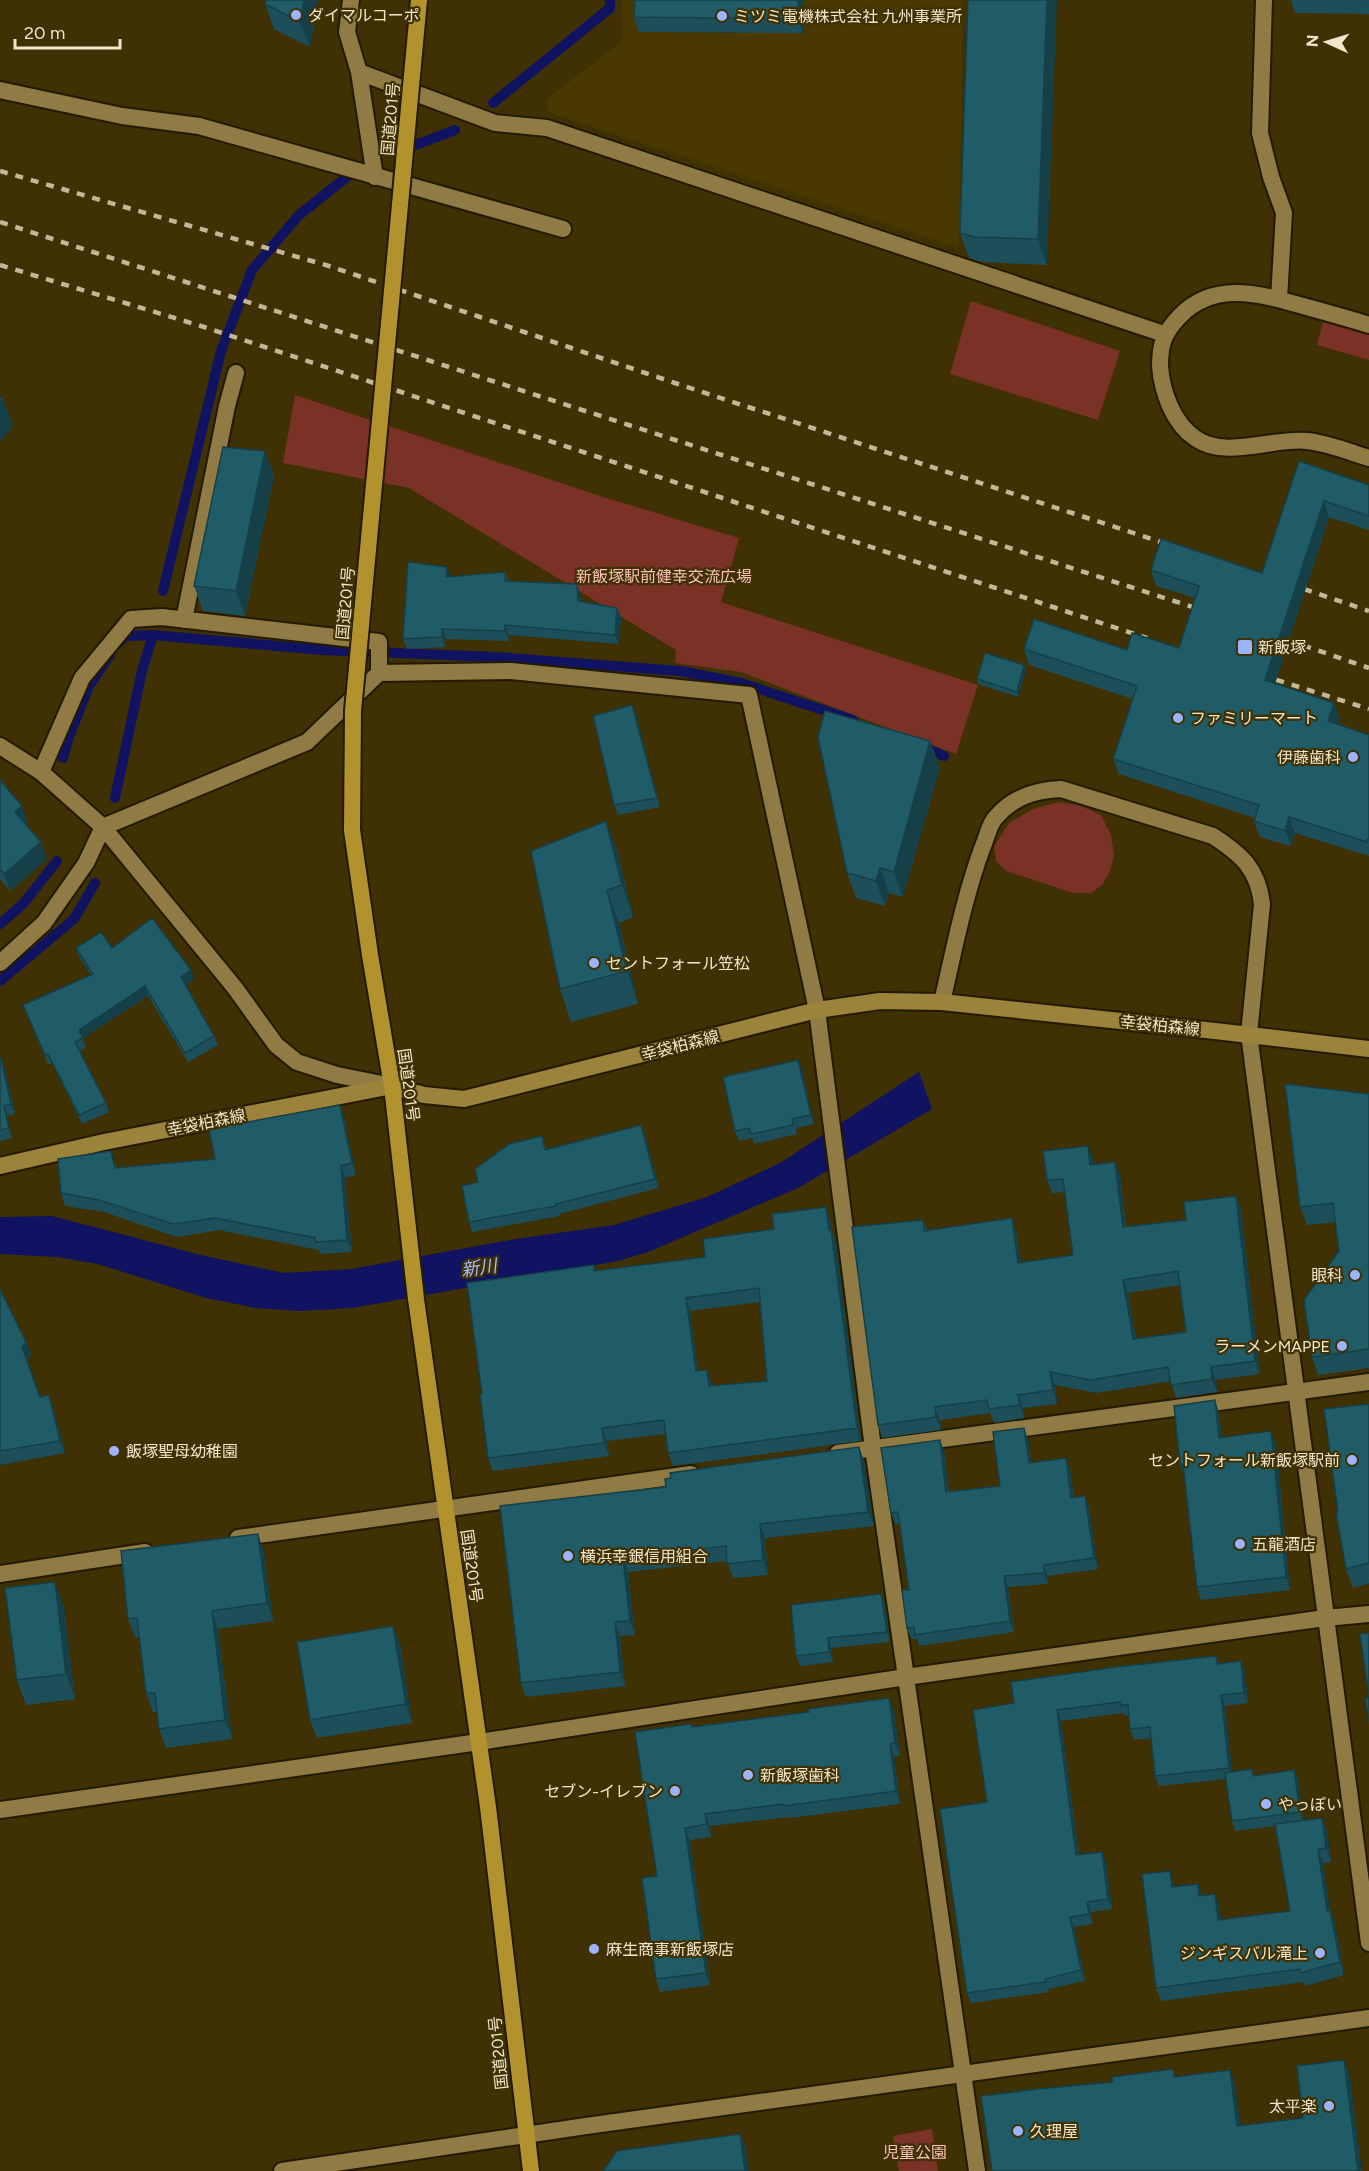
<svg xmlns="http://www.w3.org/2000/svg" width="1369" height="2171" font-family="Figtree,'Noto Sans JP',sans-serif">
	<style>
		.built { fill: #493901 }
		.green { fill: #7a3126 }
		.water { fill: #101262 }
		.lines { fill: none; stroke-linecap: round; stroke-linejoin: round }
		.stream { stroke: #101262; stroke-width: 10 }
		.minor-casing { stroke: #231a00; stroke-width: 20 }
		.tertiary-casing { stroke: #231a00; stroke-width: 20 }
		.secondary-casing { stroke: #231a00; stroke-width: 20 }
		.trunk-casing { stroke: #231a00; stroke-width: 20 }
		.minor { stroke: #8f7b43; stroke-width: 16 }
		.tertiary { stroke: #8f7b43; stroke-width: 16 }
		.secondary { stroke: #9c833b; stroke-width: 16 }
		.trunk { stroke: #b2922c; stroke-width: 16 }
		.rail { stroke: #c2b796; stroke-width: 4.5; stroke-dasharray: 8 8; stroke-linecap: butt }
		.trunk-bridge-casing { stroke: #231a00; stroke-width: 20; stroke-linecap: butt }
		.trunk-bridge { stroke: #b2922c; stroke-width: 16 }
		.wall { fill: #1c4f59; fill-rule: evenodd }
		.shaded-wall { fill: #164048 }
		.building { fill: #205c67; stroke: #164048; stroke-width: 1.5; fill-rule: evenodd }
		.poi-dot { fill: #9db4fd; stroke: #3f3103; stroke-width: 2 }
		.labels { text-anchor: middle; stroke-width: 4.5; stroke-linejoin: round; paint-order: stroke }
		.poi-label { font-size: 16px; fill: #f0e6c9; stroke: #3f3103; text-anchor: start }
		.street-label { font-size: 16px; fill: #f0e6c9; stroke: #3f3103 }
		.park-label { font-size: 16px; fill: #f9c1b7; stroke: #3f3103 }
		.water-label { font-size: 18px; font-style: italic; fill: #a6bcff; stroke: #3f3103 }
	</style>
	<rect width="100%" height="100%" fill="#3f3103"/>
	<!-- built -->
	<path class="built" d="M622 0H963L959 248 549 112 546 100 622 41Z"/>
	<!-- green -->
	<path class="green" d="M971 301 1120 351 1098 420 950 374Z
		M1323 322 1369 335V360L1317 345Z
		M295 395 603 497 739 538 721 602 978 685 956 754 741 672 675 663 676 650 409 488 283 463Z
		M1059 802 1081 806 1101 815 1111 835 1114 855 1110 871 1102 885 1091 893H1073L1006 871 996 861 994 846 1009 823 1033 809Z
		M932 2129 938 2171H899L893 2136Z"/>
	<!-- water -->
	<path class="water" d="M919 1072 932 1109 798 1188 648 1252 618 1261 352 1308 299 1311 256 1308 206 1298 98 1264 57 1257 0 1254V1217L52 1216 201 1255 284 1273 351 1269 516 1239 614 1225 707 1197 780 1163Z"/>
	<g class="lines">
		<!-- stream -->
		<path class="stream" d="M493 103 610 8V0
			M402 150 455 130
			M163 591 221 351 252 270 299 215 348 176
			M119 643 125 636 153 635 322 650 496 657 680 671 741 683 853 720
			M921 746 944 756
			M63 758 69 737 89 686 110 655
			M115 798 142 671 153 635
			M0 924 23 904 57 861
			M0 981 74 919 95 883"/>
		<!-- minor casing -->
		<g class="minor-casing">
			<path id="minor" d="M351 0 347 32 359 72 375 177
				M1264 0 1260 133 1271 177 1284 213 1279 299
				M359 72 495 123 547 128 1164 334
				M0 90 122 116 199 126 563 229
				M1369 325C1347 318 1325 312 1303 306 1260 294 1214 280 1179 317 1164 333 1160 344 1160 366 1162 392 1173 423 1195 438 1225 460 1274 437 1307 441 1328 443 1349 452 1369 458
				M184 620 227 406 236 373
				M41 772 82 678 131 619 162 617 379 642V673
				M0 963 44 923 86 863 103 827 307 742 379 673 511 671 749 695 817 1010 873 1448 977 2171
				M942 1002C954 950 964 897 983 846 987 837 989 824 996 817 1013 797 1035 790 1061 789L1213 836C1242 855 1258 869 1262 904L1249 1034
				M838 1453 1369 1382
				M238 1538 691 1474
				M0 1574 145 1552
				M0 1810 479 1742"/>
		</g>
		<!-- tertiary casing -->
		<g class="tertiary-casing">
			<path id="tertiary" d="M0 746 41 772 103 827 235 988 276 1045 297 1062 337 1075 392 1086
				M1249 1034 1369 1943
				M479 1742 906 1677 1325 1618 1369 1614
				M282 2171 586 2126 1369 2018"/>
		</g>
		<!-- secondary casing -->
		<g class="secondary-casing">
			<path id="secondary" d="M0 1166 104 1142 392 1086 424 1095 464 1099 817 1010 880 1001 942 1002 1215 1031 1369 1049"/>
		</g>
		<!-- trunk casing -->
		<g class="trunk-casing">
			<path id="trunk" d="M352 830 370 955 392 1086 416 1299 488 1807 531 2171"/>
		</g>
		<!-- minor -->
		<use href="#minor" class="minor"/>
		<!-- tertiary -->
		<use href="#tertiary" class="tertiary"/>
		<!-- secondary -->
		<use href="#secondary" class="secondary"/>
		<!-- trunk -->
		<use href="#trunk" class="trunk"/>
		<!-- rail -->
		<path class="rail" d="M0 171 329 266 678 384 1176 547
			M0 222 1208 612
			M0 265 201 326 1147 638
			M1289 584 1369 611
			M1273 635 1369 668
			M1261 675 1369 709"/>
		<!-- trunk-bridge casing -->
		<g class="trunk-bridge-casing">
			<path id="trunk-bridge" d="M352 830 353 711 419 0"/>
		</g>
		<!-- trunk-bridge -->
		<use href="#trunk-bridge" class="trunk-bridge"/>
	</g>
	<!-- wall -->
	<path class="wall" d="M266 0H318L310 47 274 29 265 4Z
		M804 0 803 33 639 32 634 17Z
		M968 0 1047 265 983 262 969 258 960 233Z
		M1291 0H1369V14L1295 13Z
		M1299 461 1369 485V530L1329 517 1275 683 1334 703 1340 719 1338 724 1369 735V856L1295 833 1291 846 1260 837 1254 821 1255 818 1119 774 1113 759 1133 699 1029 665 1024 649 1127 650 1179 648 1195 598 1156 586 1151 570 1262 573Z
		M274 476 245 616 203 611 194 586Z
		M505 572 508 581 580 594 581 602 617 608 621 617 619 644 509 635V641L446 639 445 647 407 649 403 639 450 577Z
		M1024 665 1026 670 1018 697 978 684 977 679Z
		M632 705 636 715 660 807 618 815 614 805Z
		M930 741 940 767 903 897 889 893 885 906 856 898 847 873Z
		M0 780 28 823 26 825 47 859 10 891 0 879Z
		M606 821 618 854 633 917 619 923 638 1004 571 1022 560 989Z
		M76 948H112L191 970 194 979 186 985 214 1036 218 1045 188 1062 148 996 83 1038 86 1048 79 1051 106 1103 109 1112 82 1124 52 1063 48 1064 23 1005 91 975 79 957Z
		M0 1058 5 1068 15 1114 7 1116 12 1138 0 1141Z
		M802 1070 814 1124 796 1128 797 1134 754 1144 752 1138 739 1141 735 1131Z
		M1369 1094V1368L1318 1375 1312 1357 1339 1251 1335 1222 1307 1225 1300 1207Z
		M344 1118 356 1175 345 1178 352 1252 320 1254 319 1250 219 1230 177 1237 104 1212 65 1206 61 1193 116 1164 117 1168 215 1159Z
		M641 1125 645 1135 659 1188 559 1214 560 1216 472 1232 469 1222 478 1182 546 1146 547 1150Z
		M1088 1146 1093 1159 1094 1165 1115 1162 1120 1175 1126 1226 1186 1220 1236 1196 1241 1209 1260 1374 1216 1380 1217 1392 1176 1398 1171 1381 1096 1393 1055 1385 1057 1404 1023 1408 1024 1418 994 1423 990 1413 940 1420 941 1430 882 1438 878 1425 923 1220 927 1230 1016 1231 1021 1263 1073 1255 1065 1192 1052 1193 1047 1180ZM1180 1285 1186 1332 1136 1338 1128 1293Z
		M826 1207 830 1220 832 1231 836 1242 861 1441 673 1466 668 1453 665 1434 607 1441 609 1456 493 1471 488 1458 482 1394 596 1271 705 1257ZM760 1302 767 1381 712 1386 707 1370 698 1371 690 1311Z
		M0 1289 26 1342 31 1355 26 1360 40 1397 53 1408 65 1453 0 1465Z
		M1369 1404V1583L1353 1588 1346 1569 1338 1512Z
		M1219 1413 1222 1437 1276 1444 1290 1590 1201 1600 1197 1587 1184 1475 1180 1465Z
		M1028 1439 1031 1463 1066 1458 1070 1469 1074 1498 1089 1507 1098 1569 1047 1576 1048 1584 1008 1587 1014 1632 919 1646 917 1639H911L907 1628 909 1590 900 1524H895L891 1513 944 1451 949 1492 1000 1486Z
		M859 1447 864 1461 874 1526 765 1538 768 1575 733 1578 727 1561 628 1572 635 1635 620 1636 625 1686 526 1697 521 1683 666 1487Z
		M264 1552 273 1621 218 1629 232 1739 166 1748 159 1729 157 1712H153L146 1693 139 1637H135L128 1619Z
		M881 1594 885 1604 890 1642 831 1648 833 1662 800 1666 796 1656Z
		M64 1607 75 1699 26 1705 17 1680Z
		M400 1644 412 1723 317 1738 310 1720Z
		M1216 1656 1219 1664 1245 1672 1248 1703 1225 1706 1232 1772 1254 1776 1294 1770 1298 1780 1303 1820 1322 1818 1327 1831 1331 1862 1323 1863 1330 1911 1335 1923 1344 1975 1305 1986 1304 1982 1161 2001 1156 1988 1174 1884 1175 1887 1202 1896 1219 1907 1221 1920 1290 1911 1276 1826 1235 1831 1232 1821 1226 1779 1159 1786 1155 1776 1151 1738 1134 1740 1130 1729 1129 1715 1125 1716 1123 1713 1061 1721 1079 1855 1106 1862 1112 1909 1091 1912 1093 1924 1074 1927 1085 1981 1048 1989 1049 1992 971 2003 967 1993 987 1802 1014 1703Z
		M889 1698 894 1711 900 1756 894 1757 900 1804 789 1818 788 1817 710 1826 711 1837 690 1840 710 1985 660 1992 656 1979 657 1876 691 1724 693 1727 809 1712Z"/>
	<!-- shaded-wall -->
	<path class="shaded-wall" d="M304 0H318L310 47 300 22Z
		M798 0H804L803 33 798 19Z
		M1047 0H1057L1047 265 1038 239Z
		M3 399 13 425 0 442V404Z
		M265 451 274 476 245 616 236 591Z
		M1324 501 1329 517 1271 696 1265 680Z
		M447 567 450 577H446Z
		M577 584 580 594 582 611 578 601Z
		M617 608 621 617 619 644 615 635Z
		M505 625 509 635V641L505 631Z
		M442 629 446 639 445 647 442 637Z
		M1024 665 1026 670 1018 697 1017 692Z
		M1334 703 1340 719 1334 736 1328 721Z
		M632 705 636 715 660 807 657 798Z
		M930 741 940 767 903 897 894 872Z
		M22 806 28 823 22 829 15 812Z
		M1289 817 1295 833 1291 846 1285 831Z
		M606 821 618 854 633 917 622 885Z
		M41 842 47 859 10 891 4 874Z
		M880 868 889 893 885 906 876 881Z
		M607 890 619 923 638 1004 627 971Z
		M191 970 194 979 184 986 181 977Z
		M145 986 148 996 82 1039 79 1030Z
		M1 1058 5 1068 15 1114 11 1104Z
		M798 1060 802 1070 814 1124 811 1115Z
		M340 1105 344 1118 356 1175 352 1163Z
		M4 1106 7 1116 12 1138 9 1128Z
		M641 1125 645 1135 659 1188 655 1179Z
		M1088 1146 1093 1159 1095 1178 1090 1165Z
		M1115 1162 1120 1175 1127 1240 1123 1227Z
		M341 1166 345 1178 352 1252 347 1240Z
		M1236 1196 1241 1209 1260 1374 1255 1361Z
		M826 1207 830 1220 832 1231 836 1242 861 1441 857 1428Z
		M1012 1218 1016 1231 1023 1276 1018 1263Z
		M1123 1280 1128 1293 1138 1352 1133 1339Z
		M686 1298 690 1311 700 1384 696 1371Z
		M26 1342 31 1355 26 1360 22 1347Z
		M1211 1367 1216 1380 1217 1392 1212 1379Z
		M707 1370 711 1383 714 1399 709 1386Z
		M1050 1372 1055 1385 1057 1404 1053 1390Z
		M49 1395 53 1408 65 1453 60 1441Z
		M1018 1395 1023 1408 1024 1418 1020 1405Z
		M1215 1400 1219 1413 1223 1450 1219 1438Z
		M935 1407 940 1420 941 1430 936 1417Z
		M602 1428 607 1441 609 1456 604 1443Z
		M1024 1428 1028 1439 1033 1474 1029 1463Z
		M1271 1431 1276 1444 1290 1590 1286 1577Z
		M940 1440 944 1451 950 1503 946 1492Z
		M859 1447 864 1461 874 1526 868 1512Z
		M1066 1458 1070 1469 1075 1509 1071 1498Z
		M1085 1496 1089 1507 1098 1569 1094 1558Z
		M760 1524 765 1538 768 1575 763 1560Z
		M258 1534 264 1552 273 1621 267 1603Z
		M623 1558 628 1572 635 1635 630 1621Z
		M1044 1565 1047 1576 1048 1584 1044 1573Z
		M1004 1576 1008 1587 1014 1632 1010 1621Z
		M55 1582 64 1607 75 1699 66 1674Z
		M881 1594 885 1604 890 1642 887 1632Z
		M212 1611 218 1629 232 1739 225 1720Z
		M615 1622 620 1636 625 1686 620 1672Z
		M393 1626 400 1644 412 1723 406 1704Z
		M828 1638 831 1648 833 1662 829 1652Z
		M1241 1661 1245 1672 1248 1703 1244 1693Z
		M1221 1695 1225 1706 1233 1778 1229 1768Z
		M889 1698 894 1711 900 1756 895 1743Z
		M1057 1710 1061 1721 1080 1865 1076 1855Z
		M890 1744 894 1757 900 1804 896 1791Z
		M1294 1770 1298 1780 1303 1822 1300 1812Z
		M705 1814 710 1826 711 1837 707 1824Z
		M1322 1818 1327 1831 1331 1862 1326 1848Z
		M685 1828 690 1840 710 1985 706 1973Z
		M1318 1849 1323 1863 1330 1911 1335 1923 1344 1975 1340 1962 1327 1911Z
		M1102 1852 1106 1862 1112 1909 1108 1899Z
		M1170 1871 1174 1884 1177 1901 1172 1887Z
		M1198 1884 1203 1897 1199 1896Z
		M1215 1894 1219 1907 1223 1933 1218 1920Z
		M1087 1902 1091 1912 1093 1924 1089 1914Z
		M1070 1917 1074 1927 1085 1981 1081 1970Z
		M1344 2060 1350 2076 1362 2171H1358Z
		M1230 2070 1235 2085 1243 2142 1237 2126Z
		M740 2134 746 2148 749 2171H745Z"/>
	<!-- building -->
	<path class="building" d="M266 0H304L300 22 265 4Z
		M635 0H798V19L634 17Z
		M968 0H1047L1038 239 974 237 960 233Z
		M0 397 3 399 0 404Z
		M223 447 265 451 236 591 194 586Z
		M1299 461 1369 485V516L1324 501 1265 680 1334 703 1328 721 1369 735V837L1367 842 1289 817 1285 831 1254 821 1259 805 1113 759 1137 686 1024 649 1034 619 1127 650 1132 633 1179 648 1199 586 1151 570 1161 539 1262 573Z
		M408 562 447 567 446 577 505 572V581L577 584 578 601 617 608 615 635 505 625V631L442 629V637L403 639Z
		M985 653 1024 665 1017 692 977 679Z
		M632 705 657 798 614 805 593 716Z
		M825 711 930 741 894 872 880 868 876 881 847 873 818 737Z
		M0 780 22 806 15 812 41 842 4 874 0 869Z
		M606 821 622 885 607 890 627 971 560 989 531 851Z
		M152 918 191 970 181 977 214 1036 185 1053 145 986 79 1030 83 1038 75 1042 106 1103 79 1115 48 1054 45 1055 23 1005 93 974 76 948 101 932 112 948Z
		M0 1058H1L11 1104 4 1106 9 1128 0 1130Z
		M798 1060 811 1115 792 1119 793 1125 751 1134 749 1128 735 1131 723 1077Z
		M1285 1084 1369 1094V1349L1312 1357 1304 1300 1339 1251 1333 1203 1300 1207Z
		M340 1105 352 1163 341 1166 347 1240 316 1242 315 1238 215 1218 173 1224 99 1200 61 1193 58 1159 111 1151 115 1168 215 1159 209 1129Z
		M641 1125 655 1179 556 1204V1206L469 1222 462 1186 478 1182 475 1169 509 1144 542 1136 545 1150Z
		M1088 1146 1090 1165 1115 1162 1123 1227 1186 1220 1184 1202 1236 1196 1255 1361 1211 1367 1212 1379 1171 1385 1168 1367 1091 1380 1050 1372 1053 1390 1018 1395 1020 1405 989 1409 987 1400 935 1407 936 1417 878 1425 852 1227 923 1220 924 1231 1012 1218 1018 1263 1073 1255 1063 1179 1047 1180 1043 1151ZM1178 1271 1186 1332 1133 1339 1123 1280Z
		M826 1207 829 1230 831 1229 857 1428 668 1453 664 1420 602 1428 604 1443 488 1458 480 1394H482L467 1283 594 1265V1271L705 1257 703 1239 774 1229 772 1214ZM759 1288 767 1381 709 1386 707 1370 696 1371 686 1298Z
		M0 1289 26 1342 22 1347 40 1397 49 1395 60 1441 0 1451Z
		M1215 1400 1219 1438 1271 1431 1286 1577 1197 1587 1183 1464 1180 1465 1174 1406Z
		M1369 1404V1563L1346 1569 1336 1512H1338L1324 1409Z
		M1024 1428 1029 1463 1066 1458 1071 1498 1085 1496 1094 1558 1044 1565V1573L1004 1576 1010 1621 915 1635 914 1627 907 1628 902 1590H909L898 1512 891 1513 881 1448 940 1440 946 1492 1000 1486 993 1432Z
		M859 1447 868 1512 760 1524 763 1560 727 1564 726 1546 623 1558 630 1621 615 1622 620 1672 521 1683 500 1506 666 1487 665 1479 671 1478 670 1473Z
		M258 1534 267 1603 212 1611 225 1720 159 1729 155 1693H146L137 1618 128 1619 121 1551Z
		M55 1582 66 1674 17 1680 5 1588Z
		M881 1594 887 1632 828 1638 829 1652 796 1656 791 1605Z
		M393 1626 406 1704 310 1720 297 1642Z
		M1369 1633V1697L1360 1634Z
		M1216 1656 1217 1664 1241 1661 1244 1693 1221 1695 1229 1768 1155 1776 1150 1727 1130 1729 1128 1705H1121L1120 1702 1057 1710 1076 1855 1102 1852 1108 1899 1087 1902 1089 1914 1070 1917 1081 1970 1045 1979V1982L967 1993 940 1809 987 1802 973 1710 1014 1703 1011 1682 1116 1667Z
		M889 1698 895 1743 890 1744 896 1791 784 1806V1804L705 1814 707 1824 685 1828 706 1973 656 1979 642 1878 657 1876 635 1732 691 1724 692 1727 809 1712 808 1709Z
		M1365 1698H1369V1722Z
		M1252 1769 1253 1776 1294 1770 1300 1812 1232 1821 1225 1773Z
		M1322 1818 1326 1848 1318 1849 1327 1911 1330 1910 1340 1962 1300 1973V1969L1156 1988 1142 1874 1170 1871 1172 1887 1198 1884 1199 1896 1215 1894 1218 1920 1290 1911 1275 1824Z
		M1344 2060 1358 2171H992L981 2096 1037 2089 1113 2082 1112 2077 1173 2069 1174 2077 1230 2070 1237 2126 1303 2118 1297 2066Z
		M740 2134 745 2171H603L617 2151Z"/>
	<!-- markers -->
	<g class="poi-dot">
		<circle cx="296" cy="15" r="6"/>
		<circle cx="722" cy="16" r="6"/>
		<rect x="1237" y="639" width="16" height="16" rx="3"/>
		<circle cx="1178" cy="718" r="6"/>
		<circle cx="1353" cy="757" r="6"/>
		<circle cx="594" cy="963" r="6"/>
		<circle cx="1355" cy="1275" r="6"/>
		<circle cx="1342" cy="1346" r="6"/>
		<circle cx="114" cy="1451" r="6"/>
		<circle cx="1352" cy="1460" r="6"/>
		<circle cx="1240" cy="1544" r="6"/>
		<circle cx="568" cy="1556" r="6"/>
		<circle cx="748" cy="1775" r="6"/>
		<circle cx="675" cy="1791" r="6"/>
		<circle cx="1266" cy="1804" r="6"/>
		<circle cx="594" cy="1949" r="6"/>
		<circle cx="1320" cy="1953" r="6"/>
		<circle cx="1329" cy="2106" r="6"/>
		<circle cx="1018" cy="2131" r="6"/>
	</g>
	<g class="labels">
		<!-- poi labels -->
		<g class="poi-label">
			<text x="308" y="21">ダイマルコーポ</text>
			<text x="734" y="22">ミツミ電機株式会社 九州事業所</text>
			<text x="1258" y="653">新飯塚</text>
			<text x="1190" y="724">ファミリーマート</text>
			<text x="1341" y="763" text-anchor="end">伊藤歯科</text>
			<text x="606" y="969">セントフォール笠松</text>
			<text x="1343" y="1281" text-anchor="end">眼科</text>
			<text x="1330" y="1352" text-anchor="end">ラーメンMAPPE</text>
			<text x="126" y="1457">飯塚聖母幼稚園</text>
			<text x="1340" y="1466" text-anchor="end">セントフォール新飯塚駅前</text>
			<text x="1252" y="1550">五龍酒店</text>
			<text x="580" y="1562">横浜幸銀信用組合</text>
			<text x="760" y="1781">新飯塚歯科</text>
			<text x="663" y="1797" text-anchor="end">セブン-イレブン</text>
			<text x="1278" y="1810">やっぽい</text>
			<text x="606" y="1955">麻生商事新飯塚店</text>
			<text x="1308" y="1959" text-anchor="end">ジンギスバル滝上</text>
			<text x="1317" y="2112" text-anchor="end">太平楽</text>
			<text x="1030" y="2137">久理屋</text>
		</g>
		<!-- street labels -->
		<g class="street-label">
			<text transform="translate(390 119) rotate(-85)" y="6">国道201号</text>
			<text transform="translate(345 603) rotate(-85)" y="6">国道201号</text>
			<text transform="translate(1160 1025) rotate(6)" y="6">幸袋柏森線</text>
			<text transform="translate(680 1045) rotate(-14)" y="6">幸袋柏森線</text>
			<text transform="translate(409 1085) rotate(82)" y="6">国道201号</text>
			<text transform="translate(206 1122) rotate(-11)" y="6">幸袋柏森線</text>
			<text transform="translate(472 1566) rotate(82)" y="6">国道201号</text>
			<text transform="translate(498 2053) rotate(-96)" y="6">国道201号</text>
		</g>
		<!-- park labels -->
		<g class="park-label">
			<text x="664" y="582">新飯塚駅前健幸交流広場</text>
			<text x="915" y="2158">児童公園</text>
		</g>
		<!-- water labels -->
		<g class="water-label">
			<text transform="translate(479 1268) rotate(-8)" y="6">新川</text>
		</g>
	</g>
	<!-- north arrow -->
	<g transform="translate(1327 42) rotate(274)" stroke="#3f3103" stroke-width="4.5" paint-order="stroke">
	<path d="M0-4.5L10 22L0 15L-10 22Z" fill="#f0e6c9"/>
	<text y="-9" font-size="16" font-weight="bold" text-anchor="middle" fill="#f0e6c9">N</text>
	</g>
	<!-- scale -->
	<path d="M15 39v9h105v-9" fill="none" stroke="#f0e6c9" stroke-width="3"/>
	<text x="24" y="39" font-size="18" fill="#f0e6c9" stroke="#3f3103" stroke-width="4.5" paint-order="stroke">20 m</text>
</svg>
